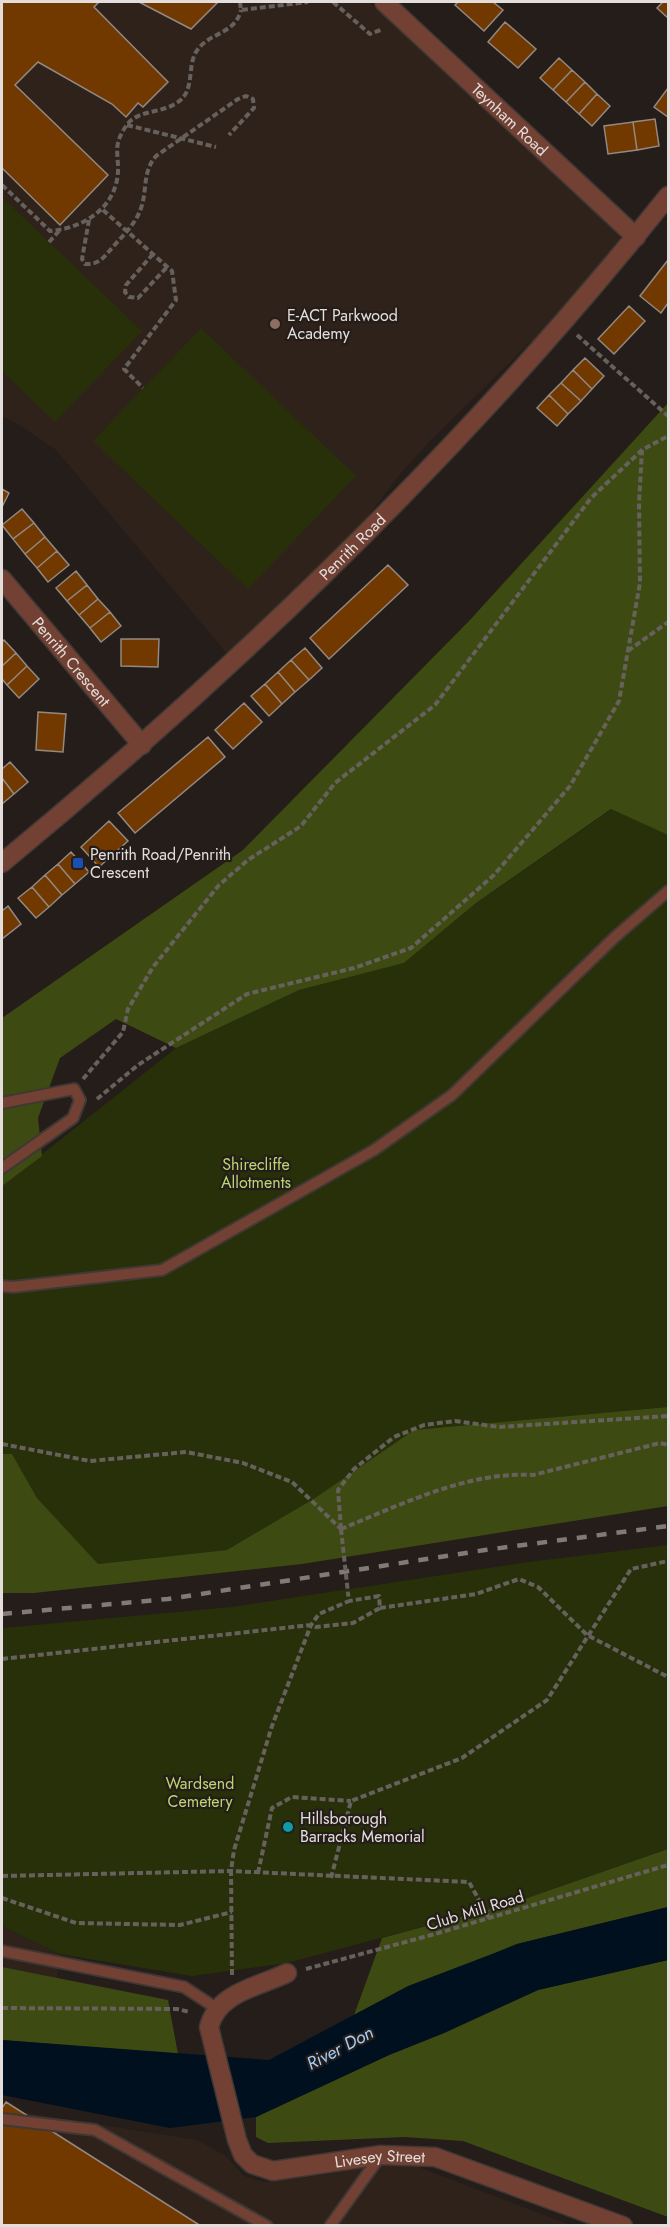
<svg xmlns="http://www.w3.org/2000/svg" width="670" height="2227" font-family="Jost,sans-serif">
	<style>
		.built { fill: #2f221b }
		.green { fill: #273009 }
		.forest { fill: #3d4b12 }
		.water { fill: #01101f }
		.building { fill: #713800; stroke: #928983; stroke-width: 1.5 }
		.lines { fill: none; stroke-linecap: round; stroke-linejoin: round }
		.lane-casing { stroke: #3f3834; stroke-width: 14 }
		.street-casing { stroke: #3f3834; stroke-width: 21 }
		.path { stroke: #67615d; stroke-width: 4; stroke-dasharray: 6 3; stroke-linecap: butt }
		.lane { stroke: #724133; stroke-width: 10 }
		.street { stroke: #724133; stroke-width: 18 }
		.rail { stroke: #817b77; stroke-width: 4.5; stroke-dasharray: 10 10; stroke-linecap: butt }
		.path-bridge { stroke: #67615d; stroke-width: 4; stroke-dasharray: 6 3; stroke-linecap: butt }
		.education-dot { fill: #8d6e63; stroke: #241d19; stroke-width: 2 }
		.transit-dot { fill: #1a4fb4; stroke: #241d19; stroke-width: 2 }
		.culture-dot { fill: #0f9aa8; stroke: #241d19; stroke-width: 2 }
		.labels { text-anchor: middle; stroke-width: 4.5; stroke-linejoin: round; paint-order: stroke }
		.street-label { font-size: 16px; fill: #e3dedb; stroke: #241d19 }
		.poi-label { font-size: 16px; fill: #e3dedb; stroke: #241d19; text-anchor: start }
		.park-label { font-size: 16px; fill: #bbd671; stroke: #241d19 }
		.water-label { font-size: 18px; font-style: italic; fill: #a1cefa; stroke: #241d19 }
	</style>
	<rect width="100%" height="100%" fill="#241d19"/>
	<!-- built -->
	<path class="built" d="M2 2H369L615 230 620 238 622 247 618 256 433 438 401 473 350 540 229 656 56 450 21 426 2 416Z
		M2 1926 59 1954 57 1978 2 1967Z
		M2 2109 197 2140 226 2156 244 2176 264 2182 324 2175 400 2160 570 2225H2Z"/>
	<!-- green -->
	<path class="green" d="M3 198 142 331 55 422 2 371Z
		M201 328 356 476 248 589 93 441Z
		M612 809 668 835V1407L414 1430 315 1498 227 1550 97 1564 37 1498 12 1454H2V1186L176 1048 299 990 404 963 476 903Z
		M668 1545V1849L516 1902 287 1963 192 1976 59 1954 2 1926V1628L231 1607 528 1562Z"/>
	<!-- forest -->
	<path class="forest" d="M668 403V835L611 809 476 903 404 963 299 990 176 1048 116 1019 60 1058 38 1118 42 1156 2 1186V1018L243 850 469 621Z
		M668 1407V1506L302 1564 34 1593H2V1454H12L37 1498 98 1564 227 1550 315 1498 414 1430Z
		M668 1849V1907L517 1944 353 2018 382 1938 516 1902Z
		M668 1960V2217L463 2141 405 2137 268 2143 256 2137V2117L389 2055 444 2033 538 1990Z
		M2 1967 168 2000 178 2054 2 2040Z"/>
	<!-- water -->
	<path class="water" d="M668 1907V1960L538 1990 444 2033 389 2055 256 2117 170 2128 2 2095V2040L269 2060 408 1986 492 1954 517 1944Z"/>
	<!-- building -->
	<path class="building" d="M2 2H99L94 7 168 82 143 107 138 103 126 117 112 104 38 62 15 85 108 175 60 225 2 168Z
		M139 2H218L191 29Z
		M458 2H493L503 10 484 31 455 5Z
		M663 2H668V18L657 8Z
		M505 22 536 49 518 68 488 42Z
		M559 58 572 70 553 90 540 78Z
		M572 70 585 82 566 102 553 90Z
		M585 82 597 94 579 114 566 102Z
		M668 88V117L654 107Z
		M597 94 610 106 592 126 579 114Z
		M655 119 659 146 637 150 633 122Z
		M633 122 637 150 608 154 604 126Z
		M668 260V303L661 313 640 296Z
		M629 306 645 321 614 354 598 339Z
		M585 358 604 376 592 389 573 370Z
		M573 370 592 389 581 401 561 383Z
		M561 383 581 401 568 414 549 395Z
		M549 395 568 414 557 426 537 408Z
		M2 489 9 493 2 507Z
		M22 509 34 523 13 539 2 525Z
		M34 523 45 537 25 554 13 539Z
		M45 537 57 551 37 568 25 554Z
		M57 551 69 565 48 582 37 568Z
		M388 565 408 585 329 659 310 638Z
		M76 571 87 585 67 601 56 588Z
		M87 585 98 599 79 615 67 601Z
		M98 599 110 612 90 628 79 615Z
		M110 612 121 626 101 642 90 628Z
		M121 639H159L158 667 121 666Z
		M4 640 16 653 2 666V642Z
		M305 648 322 668 309 680 291 660Z
		M16 653 27 666 7 685 2 679V666Z
		M291 660 309 680 295 692 278 672Z
		M27 666 39 679 19 698 7 685Z
		M278 672 295 692 282 704 265 684Z
		M265 684 282 704 269 716 251 696Z
		M244 703 262 722 233 749 215 730Z
		M38 712 66 714 63 752 36 750Z
		M208 737 225 757 135 833 118 813Z
		M10 762 28 782 14 794 2 778V769Z
		M2 778 14 794 2 804Z
		M109 821 128 841 99 867 81 847Z
		M71 852 89 872 75 884 58 864Z
		M58 864 75 884 62 895 45 875Z
		M45 875 62 895 49 907 32 887Z
		M32 887 49 907 36 918 18 898Z
		M8 906 21 924 2 939V911Z
		M6 2102 201 2226H2V2108Z"/>
	<g class="lines">
		<!-- lane casing -->
		<g class="lane-casing">
			<path id="lane" d="M2 1103 74 1089 80 1100 73 1118 2 1168
				M2 1286 13 1287 162 1270 374 1150 452 1095 615 937 668 891
				M2 1951 184 1987 216 2008
				M2 2119 95 2130 267 2226
				M330 2226 381 2155"/>
		</g>
		<!-- street casing -->
		<g class="street-casing">
			<g id="street">
				<path id="s1" d="M384 2 636 237"/>
				<path id="s2" d="M2 579 142 745"/>
				<path id="s3" d="M2 863C244 663 472 442 668 196"/>
				<path id="s4" d="M287 1973C258 1987 218 1992 209 2027L237 2140 243 2155 252 2164 273 2171 381 2155 435 2157 623 2226"/>
			</g>
		</g>
		<!-- path -->
		<path class="path" d="M240 2 241 10 308 2
			M333 2 370 34 383 29
			M127 125 216 147
			M2 185 50 231C86 228 120 205 118 165 117 148 115 143 126 126 137 109 162 114 178 102 195 91 187 67 196 52 208 32 235 35 241 10
			M103 210 172 271 176 300 124 369 143 388
			M89 220 82 259 85 264C99 265 104 257 112 248 124 234 137 223 142 205 147 187 143 171 156 156L238 99 246 96 253 99 254 108 229 135
			M49 242 59 231
			M153 254 126 285 125 292 129 297 138 298 167 267
			M577 335 668 416
			M628 651 668 622
			M83 1079 123 1032 128 1009 153 967 219 885 248 860 301 826 335 783 435 705 591 498 642 450 668 436
			M97 1099 138 1065 247 994 354 968 411 948 494 875 570 786 619 701 640 583 639 503 642 450
			M2 1444 90 1461 186 1452 243 1463 292 1482 341 1529
			M341 1529 338 1490 354 1469 394 1437 424 1425 455 1421 499 1427 668 1416
			M341 1529C400 1505 468 1471 533 1475L660 1443 668 1445
			M380 1608 476 1594 519 1579 538 1587 587 1635 668 1677
			M2 1659 311 1625 316 1627 353 1623 380 1608 379 1596 349 1601
			M258 1873 272 1808 292 1797 351 1801
			M2 1876 231 1871 469 1882 489 1918
			M331 1878 351 1801 462 1758 547 1700 631 1569 668 1561
			M2 1898 76 1923 180 1925 232 1912
			M306 1969 435 1934 668 1865
			M232 1975 231 1871 234 1850 272 1726 311 1625 319 1614 349 1601 348 1593
			M2 2008 177 2009 190 2012"/>
		<!-- lane -->
		<use href="#lane" class="lane"/>
		<!-- street -->
		<use href="#street" class="street"/>
		<!-- rail -->
		<path class="rail" d="M2 1614 168 1599 485 1550 668 1526"/>
		<!-- path-bridge -->
		<path class="path-bridge" d="M341 1529 348 1593"/>
	</g>
	<!-- markers -->
	<circle class="education-dot" cx="275" cy="324" r="6"/>
	<rect class="transit-dot" x="72" y="857" width="12" height="12" rx="3"/>
	<circle class="culture-dot" cx="288" cy="1827" r="6"/>
	<g class="labels">
		<!-- street labels -->
		<g class="street-label">
			<text dy="6" stroke="none"><textPath href="#s1" startOffset="172">Teynham Road</textPath></text>
			<text dy="6" stroke="none"><textPath href="#s3" startOffset="472">Penrith Road</textPath></text>
			<text dy="6" stroke="none"><textPath href="#s2" startOffset="108">Penrith Crescent</textPath></text>
			<text transform="translate(475 1910) rotate(-17)" y="6">Club Mill Road</text>
			<text dy="6" stroke="none"><textPath href="#s4" startOffset="374">Livesey Street</textPath></text>
		</g>
		<!-- poi labels -->
		<g class="poi-label">
			<text x="287" y="321">E-ACT Parkwood<tspan x="287" dy="18">Academy</tspan></text>
			<text x="90" y="860">Penrith Road/Penrith<tspan x="90" dy="18">Crescent</tspan></text>
			<text x="300" y="1824">Hillsborough<tspan x="300" dy="18">Barracks Memorial</tspan></text>
		</g>
		<!-- park labels -->
		<g class="park-label">
			<text x="256" y="1170">Shirecliffe<tspan x="256" dy="18">Allotments</tspan></text>
			<text x="200" y="1789">Wardsend<tspan x="200" dy="18">Cemetery</tspan></text>
		</g>
		<!-- water labels -->
		<g class="water-label">
			<text transform="translate(340 2048) rotate(-28)" y="6">River Don</text>
		</g>
	</g>
	<!-- border -->
	<rect width="670" height="2227" fill="none" stroke="#e3dedb" stroke-width="6"/>
</svg>
